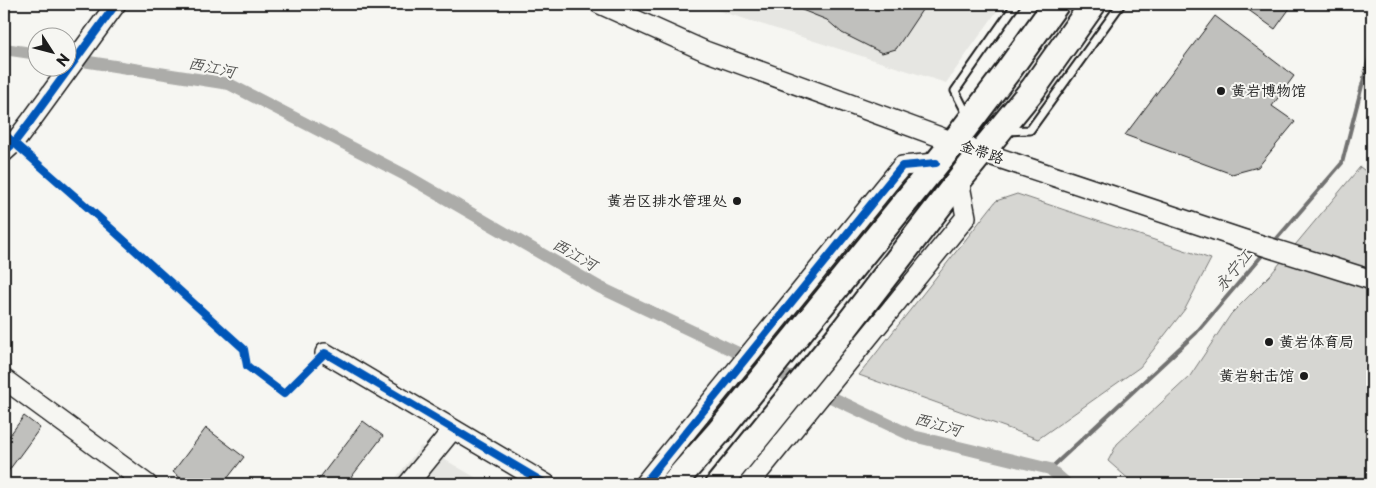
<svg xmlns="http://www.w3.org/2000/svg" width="1376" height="488" font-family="'Playpen Sans','LXGW WenKai TC',sans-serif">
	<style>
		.built { fill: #e6e6e2 }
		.green { fill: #d6d6d2; stroke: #797977 }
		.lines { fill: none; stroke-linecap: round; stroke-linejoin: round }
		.stream { stroke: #727271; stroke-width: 4 }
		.canal { stroke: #acaca9; stroke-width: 12 }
		.building { fill: #c0c0bd; stroke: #1c1c1c }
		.lane-casing { stroke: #1c1c1c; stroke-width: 11 }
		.secondary-casing { stroke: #1c1c1c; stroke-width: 22 }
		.highway-casing { stroke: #1c1c1c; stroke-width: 29 }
		.lane { stroke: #f6f6f2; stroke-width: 7 }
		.secondary { stroke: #f6f6f2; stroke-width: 19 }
		.highway { stroke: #f6f6f2; stroke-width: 25 }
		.cycleway-casing { stroke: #f6f6f2; stroke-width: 11 }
		.cycleway { stroke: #0057b8; stroke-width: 8 }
		.poi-dot { fill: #1c1c1c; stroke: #f6f6f2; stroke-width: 2 }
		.labels { text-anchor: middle; stroke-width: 4; stroke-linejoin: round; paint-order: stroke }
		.poi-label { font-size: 15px; fill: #1c1c1c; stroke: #f6f6f2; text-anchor: start }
		.street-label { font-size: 15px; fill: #1c1c1c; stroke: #f6f6f2 }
		.water-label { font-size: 16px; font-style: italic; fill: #565654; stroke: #f6f6f2 }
	</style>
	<rect width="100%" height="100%" fill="#f6f6f2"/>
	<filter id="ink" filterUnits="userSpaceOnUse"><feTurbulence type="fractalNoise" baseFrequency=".02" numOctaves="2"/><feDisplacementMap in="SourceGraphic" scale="10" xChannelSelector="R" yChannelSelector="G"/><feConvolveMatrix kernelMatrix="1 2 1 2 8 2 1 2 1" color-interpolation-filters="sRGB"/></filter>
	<g filter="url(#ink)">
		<!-- built -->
		<path class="built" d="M698 4H1002L946 83Z
			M421 446 487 484H391Z"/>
		<!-- green -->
		<path class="green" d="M1360 167 1372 176V484H1138L1132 482 1108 461 1117 444 1190 376 1231 314 1271 274Z
			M1017 194 1211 259 1185 309 1140 367 1038 439 859 375 996 201Z"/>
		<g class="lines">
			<!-- stream -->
			<path class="stream" d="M1273 243 1342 163 1372 47
				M1050 469 1196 333 1265 252"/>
			<!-- canal -->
			<path class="canal" d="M4 49 38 54
				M70 59 229 84 405 175 599 287 913 436 1050 469 1067 484"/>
		</g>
		<!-- building -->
		<path class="building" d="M787 4H926L896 49 882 53 842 33 827 20Z
			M1240 4H1293L1275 29Z
			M1215 16 1294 76 1272 106 1295 122 1258 167 1232 174 1125 135Z
			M24 416 40 428 4 477V443Z
			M363 421 383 436 346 484H315Z
			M206 428 244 457 223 484H188L173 472Z"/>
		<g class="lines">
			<!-- lane casing -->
			<g class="lane-casing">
				<path id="lane" d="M968 116 955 91 1016 4
					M1005 131 1030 130 1121 4"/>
			</g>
			<!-- secondary casing -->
			<g class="secondary-casing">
				<path id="secondary" d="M600 4 705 51 981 152 1242 239 1372 280
					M4 152 14 143 30 122 116 4
					M325 353 546 484
					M4 379 147 484
					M408 484 453 429
					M644 484 902 166 936 163
					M749 484 966 217 959 180"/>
			</g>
			<!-- highway casing -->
			<g class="highway-casing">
				<path id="highway" d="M673 484 718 433 954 142 1008 71 1056 4
					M719 484 839 336 959 180 1033 89 1093 4"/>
			</g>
			<!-- lane -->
			<use href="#lane" class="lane"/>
			<!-- secondary -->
			<use href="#secondary" class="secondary"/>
			<!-- highway -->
			<use href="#highway" class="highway"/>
			<!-- cycleway casing -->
			<g class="cycleway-casing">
				<path id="cycleway" d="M4 134 94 213 244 349 247 366 284 394 325 353 546 484
					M4 152 14 143 30 122 116 4
					M644 484 902 166 936 163"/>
			</g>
			<!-- cycleway -->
			<use href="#cycleway" class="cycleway"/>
		</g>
	</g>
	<!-- markers -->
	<g class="poi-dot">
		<circle cx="1221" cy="91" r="5"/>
		<circle cx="737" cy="201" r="5"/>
		<circle cx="1269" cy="342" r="5"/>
		<circle cx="1304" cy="376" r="5"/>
	</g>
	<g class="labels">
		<!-- poi labels -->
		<g class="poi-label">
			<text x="1231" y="96">黄岩博物馆</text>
			<text x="727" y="206" text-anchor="end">黄岩区排水管理处</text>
			<text x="1279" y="347">黄岩体育局</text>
			<text x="1294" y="381" text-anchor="end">黄岩射击馆</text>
		</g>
		<!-- street labels -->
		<g class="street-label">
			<text transform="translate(982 152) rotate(19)" y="5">金带路</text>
		</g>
		<!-- water labels -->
		<g class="water-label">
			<text transform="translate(212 67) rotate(12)" y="6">西江河</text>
			<text transform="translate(575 254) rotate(30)" y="6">西江河</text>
			<text transform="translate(1233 270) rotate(-50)" y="6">永宁江</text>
			<text transform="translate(938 424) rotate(16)" y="6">西江河</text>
		</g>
	</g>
	<!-- margin -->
	<rect width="1376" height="488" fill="none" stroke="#f6f6f2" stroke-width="20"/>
	<rect x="10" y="10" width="1356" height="468" fill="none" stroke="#1c1c1c" stroke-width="2" filter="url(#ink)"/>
	<!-- north arrow -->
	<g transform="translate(52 52) rotate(126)"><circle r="24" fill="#f6f6f2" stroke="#9f9f9c"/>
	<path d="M0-4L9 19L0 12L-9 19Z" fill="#1c1c1c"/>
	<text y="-8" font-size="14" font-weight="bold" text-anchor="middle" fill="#1c1c1c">N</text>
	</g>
</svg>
